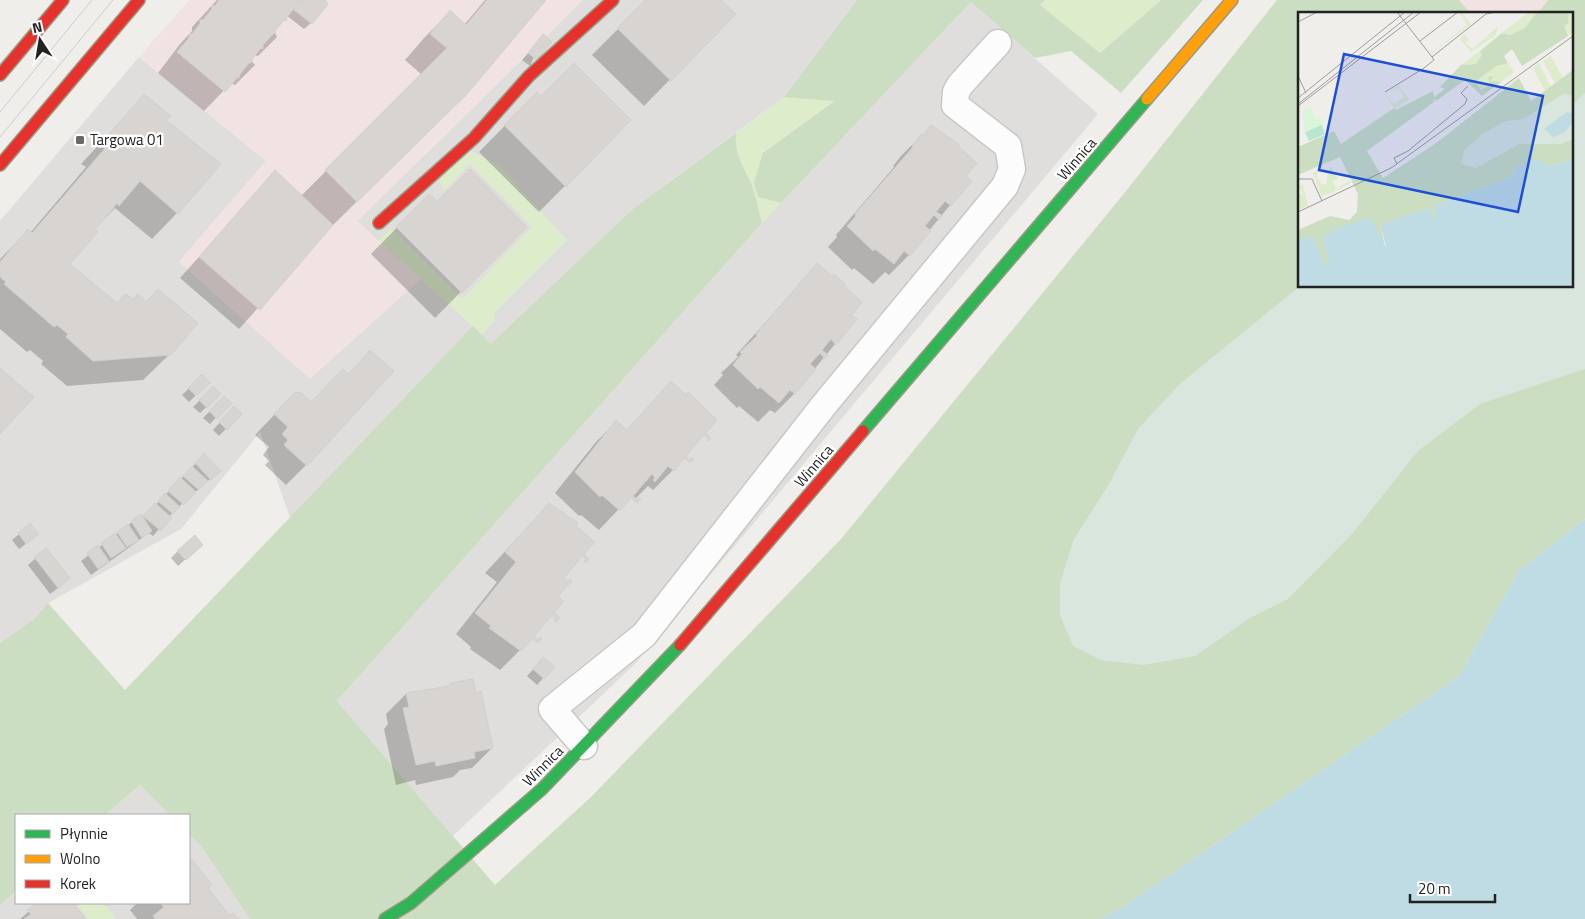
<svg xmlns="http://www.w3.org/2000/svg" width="1585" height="919" font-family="'Titillium Web',sans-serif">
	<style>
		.residential { fill: #dfdedc }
		.commercial { fill: #f1e3e1 }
		.grass { fill: #ddeccb }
		.forest { fill: #cbdec1 }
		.wetland { fill: #d9e6de }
		.water { fill: #bfdbe3 }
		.shadow { fill: #0003 }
		.building { fill: #d7d4d2; stroke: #d3d0cc }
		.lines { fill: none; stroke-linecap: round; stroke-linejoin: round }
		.street-casing { stroke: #c9c8c7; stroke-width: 29 }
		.fast-casing { stroke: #999a82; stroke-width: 14 }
		.slow-casing { stroke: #999a82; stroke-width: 14 }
		.jam-casing { stroke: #999a82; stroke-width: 14 }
		.street { stroke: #fdfcfc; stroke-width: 26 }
		.fast { stroke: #30b455; stroke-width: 11 }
		.slow { stroke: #ff9f0a; stroke-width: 11 }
		.jam { stroke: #e5322d; stroke-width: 11 }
		.tram { stroke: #ccc; stroke-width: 1 }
		.poi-dot { fill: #6a6968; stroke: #fff; stroke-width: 2 }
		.labels { text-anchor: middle; stroke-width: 5; stroke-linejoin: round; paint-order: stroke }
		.poi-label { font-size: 15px; fill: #222; stroke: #fff; text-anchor: start }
		.street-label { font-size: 15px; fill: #222; stroke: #fff }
		.inset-road { fill: none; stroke: #9e9c9b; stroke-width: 1 }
		.view { fill: #1d4ed8; fill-opacity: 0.15; stroke: #1d4ed8; stroke-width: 2.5 }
		.inset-edge { fill: none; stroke: #222; stroke-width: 2.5 }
	</style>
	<rect width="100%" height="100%" fill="#f0eeeb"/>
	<!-- residential -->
	<path class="residential" d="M583 0H857L784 97 634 208 302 552 260 432 181 529 48 603 34 619 0 643V221L139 57 266 161 179 262 420 279 357 221Z
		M971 2 1098 114 636 663 453 836 337 701 762 223Z
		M140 785 170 815H105Z
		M189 834 200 845 250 919H0V905L16 891V903H189Z"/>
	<!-- commercial -->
	<path class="commercial" d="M189 0H583L357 221 421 279 310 379 179 262 266 161 139 57Z
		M1459 0H1548L1537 14H1471Z"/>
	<!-- grass -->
	<path class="grass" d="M1045 0H1161L1100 53 1040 5Z
		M784 97 834 100 763 153 758 197 781 203 762 223C758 209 756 194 750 181 741 162 735 155 736 133Z
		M467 150 496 163 567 240 494 313 495 320 482 335 379 241 391 228 462 299 532 227 470 164 444 191 439 181Z
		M80 903H103L116 919H88L78 906Z"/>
	<!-- forest -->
	<path class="forest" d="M857 0H1045L1040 5 1100 53 1161 0H1203L1121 93 1071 51 1035 58 971 2 781 203 758 197 754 183 763 153 834 101 784 97Z
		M1277 0H1459L1471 14H1299V286H1571V14H1537L1548 0H1585V519L1519 571 1458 677 1126 905 1100 919H250L200 845 189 834V815H170L140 785 105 815H16V891L0 905V643L34 619 48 603 125 690 473 326 491 344 634 208 736 133C735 155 741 162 750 181 756 194 758 209 762 223L337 701 495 885 591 797 841 539 1122 196Z"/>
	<!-- wetland -->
	<path class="wetland" d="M1585 93V369L1480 404 1418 451 1352 534 1288 599 1250 618 1195 656 1143 665 1101 660 1073 646 1060 615V583L1074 539 1109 484 1138 429 1180 384 1300 286H1571V106Z"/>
	<!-- water -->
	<path class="water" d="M1585 519V919H1100L1126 905 1458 677 1519 571Z"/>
	<!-- shadow -->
	<path class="shadow" d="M217 0H321L311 23 304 29 286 15 274 31 277 37 258 56 254 55 250 59 255 65 235 85 231 83 204 111 158 73 180 44 192 31V27Z
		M485 0H544L467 93 331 227 239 329 180 278 275 172 301 196 422 75 405 60 424 38 450 12 464 25Z
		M647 0H720L734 14 644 106 592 55Z
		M543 36 530 66 522 60Z
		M537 93 541 97 630 120 539 212 479 152Z
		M144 96 165 121 177 213 152 239 115 208 93 230 68 264 116 304 134 300 146 302 158 290 170 354 143 380 67 386 41 364 43 361 30 350 27 352 0 329V259L28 231 30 233 86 167 81 164Z
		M921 136 970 181 909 255 889 275 885 272 873 284 854 268 852 270 828 247 837 237 836 235 894 167 893 166 901 156Z
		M429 195 437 203 525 227 435 318 371 254Z
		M817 265 842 286 851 315 835 344 795 393 775 413 770 410 758 422 739 406 737 408 714 385 723 375 721 373 738 357 736 355Z
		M370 352 306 465 286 485 265 465 269 461 263 455 269 447 255 435 294 394 310 404 348 375Z
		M202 376 208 383 189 402 182 395Z
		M671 383 686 396 673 470 653 490 648 486 636 498 632 495 599 530 581 515 579 516 555 493 596 442 616 422 626 431Z
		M213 387 220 394 200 413 193 407Z
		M224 397 230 403 210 424 203 418Z
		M227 414H240L219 436 213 430Z
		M204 455 219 471 175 510 153 536 149 533 91 575 81 561 140 516 142 519Z
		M549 504 562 579 556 596 520 650 500 670 470 649 471 647 456 634 497 582 485 573Z
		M30 525V541L19 549 12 540Z
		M46 549 62 585 50 594 28 565Z
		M178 551H195L178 566 171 558Z
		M537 665 553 667 537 685 527 676Z
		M450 685 492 748 472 768 460 770 453 777 416 785 415 780 396 785 384 729 388 724 386 714 406 694 447 688Z
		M189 858 210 884 206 888 229 917 237 919H137L130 910 137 903H189Z
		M39 903H78L74 906 84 919H20Z"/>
	<!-- building -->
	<path class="building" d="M219 0H301L287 17 286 21 284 20 275 31 276 33 273 34 263 45V49L261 48 252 59 251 63H249L240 74 239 78H237L225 92 177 52 189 38V34H192L200 24V20H203L212 9V5L215 6Z
		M301 0H325L328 4 312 24 293 9Z
		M487 0H546L468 93 357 202 325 170 447 48 430 34 450 10 466 25Z
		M645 0H721L736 14 671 81 617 28Z
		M543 34 552 42 537 60 528 53Z
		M574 63 631 120 566 187 504 125 537 92 541 96Z
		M144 94 171 116 166 120 221 164 178 214 140 181 119 206 117 203 114 207 95 230 98 232 70 264 117 303 125 294 134 299 138 294 147 302 158 289 198 323 171 355 93 361 66 337 68 334 57 325 54 327 4 284 6 282 0 277V262L28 229 32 233 107 146 111 141 106 138Z
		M931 125 960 145 959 147 977 163 966 176 972 181 951 206 945 201 936 212 943 216 939 220 934 215 925 226 931 231 910 256 904 251 894 264 875 249 873 251 847 226 856 216 855 214 913 147 912 146 921 134 922 136Z
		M470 169 527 227 462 293 396 227 429 194 437 201Z
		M275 170 333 225 260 310 199 257Z
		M817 263 832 276 834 274 845 284 844 286 862 302 852 315 857 319 836 345 831 339 822 350 828 355 825 359 820 353 810 364 816 369 795 394 790 390 779 403 760 387 758 389 733 365 742 354 740 352 757 336 756 334Z
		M370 350 394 371 307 466 284 445 288 440 282 434 288 427 274 414 294 393 300 392 311 402 343 369 349 374Z
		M0 368 34 397 0 434Z
		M202 374 210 383 196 396 188 388Z
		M671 381 686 395 688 392 717 420 706 433 711 438 708 442V438L704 435 694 446 686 457 689 460 692 457 694 459 690 463 684 458 674 471 668 466 655 482 653 480 655 478 652 474 633 496 637 500 639 497 641 499 637 503 631 498 620 511 602 495 600 497 575 472 616 420 627 430Z
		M213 386 221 394 207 408 199 400Z
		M224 396 232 403 217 419 209 411Z
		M234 406 242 414 227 430 219 422Z
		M204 453 221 471 211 480 195 463Z
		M192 466 208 481 199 490 183 476Z
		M180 477 196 492 184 505 168 491Z
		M165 493 180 507 173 514 158 501Z
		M155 503 172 518 161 531 143 516Z
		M549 503 578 523 576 526 595 542 584 554 589 559 586 563 584 562 586 559 582 556 564 578 568 581 570 579 572 581 558 596 564 601 554 613 560 618 556 622 554 621 556 618 552 615 534 637 538 640 540 637 542 639 538 643 532 639 521 651 489 628 491 626 475 613 516 562 505 552Z
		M141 514 152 531 142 538 131 521Z
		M30 523 39 534 26 544 18 533Z
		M128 524 139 540 127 547 117 532Z
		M115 533 126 548 111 558 101 543Z
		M195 535 203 545 186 560 177 551Z
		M98 545 109 561 98 569 87 553Z
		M46 548 70 578 58 588 34 557Z
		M543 657 555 667 544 679 533 669Z
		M473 679 476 693 481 691 493 748 474 752 475 758 436 766 435 761 416 765 403 708 409 707 406 693 450 686V683Z
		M190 857 212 885 208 888 229 915 233 913 239 919H155L153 916 164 907 160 903H189Z
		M37 903H79L75 906 86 919H24L31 914 27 910Z"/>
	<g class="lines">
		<!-- street casing -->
		<g class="street-casing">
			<path id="street" d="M584 746 552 709 644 635 824 405 1005 186 1012 169 1008 146 955 105 956 92 960 85 998 43"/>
		</g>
		<!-- fast casing -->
		<g class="fast-casing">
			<path id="fast" d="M863 431 1147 99
				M385 919 411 903 542 789 680 645"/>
		</g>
		<!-- slow casing -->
		<g class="slow-casing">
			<path id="slow" d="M1147 99 1232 0"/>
		</g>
		<!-- jam casing -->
		<g class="jam-casing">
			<path id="jam" d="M0 75 63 0
				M0 165 139 0
				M379 223 474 138 529 76 613 0
				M680 645 863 431"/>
		</g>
		<!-- street -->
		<use href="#street" class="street"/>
		<!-- fast -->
		<use href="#fast" class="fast"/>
		<!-- slow -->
		<use href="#slow" class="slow"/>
		<!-- jam -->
		<use href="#jam" class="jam"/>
		<!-- tram -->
		<path class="tram" d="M0 112 92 0
			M0 137 113 0"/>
	</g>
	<!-- markers -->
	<rect class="poi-dot" x="75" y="135" width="10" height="10" rx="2.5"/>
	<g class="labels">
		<!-- poi labels -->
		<g class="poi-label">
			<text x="90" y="145">Targowa 01</text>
		</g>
		<!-- street labels -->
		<g class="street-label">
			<text transform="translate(1077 159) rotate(-49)" y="5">Winnica</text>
			<text transform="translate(814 466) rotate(-49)" y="5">Winnica</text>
			<text transform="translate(543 766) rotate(-45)" y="5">Winnica</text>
		</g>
	</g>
	<!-- overview -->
	<g transform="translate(1298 12)">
		<rect width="275" height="275" fill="#f0eeeb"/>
		<path d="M231 0H239L227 16 212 23 204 21ZM271 0H275V20L270 24 266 14 270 10ZM164 1 173 12 134 41 132 38H137L169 13 163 3 160 4ZM200 14 198 23 173 40 162 27 167 22 171 28 167 31 175 37ZM182 39 184 43 178 52 163 53ZM253 44 265 66 257 71 245 49ZM210 51 216 60 203 70H194L190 65 192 73 183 78 176 71 198 53ZM241 51 253 75 247 79 235 56ZM100 73 111 87 97 97 87 83 96 92 106 85 101 76 96 78ZM32 153 40 167 35 169 38 177 52 168 53 171 29 183 28 181 24 186 15 161 23 157 18 164 24 173 28 172ZM0 173H5L10 194 0 198V183L5 182Z" fill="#ddeccb"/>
		<path d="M239 0H271L270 11 266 14 270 24 224 54 214 37 206 44 210 51 198 54 177 70 183 78 192 73 190 65 196 64 192 69 203 70 184 84 167 68 138 89 136 87V90L69 139 85 166 137 132 221 66 233 89 275 58V147L252 154H221L211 166 138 193V212L131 196 83 214 87 236 30 245 31 256H28L15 226H0V218L32 204 51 208 59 200 60 182 42 145 0 163V135L36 119 43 132 96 96 98 98 135 79 136 85 147 77 142 75 163 53 178 52 184 43 182 39 204 21 212 23 227 16Z" fill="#cbdec1"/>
		<path d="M265 82 275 83V127L263 132H221L178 156 163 152 166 139 184 122 208 109 225 107Z" fill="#d9e6de"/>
		<path d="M12 94 19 107 23 105 27 112 7 119 4 99Z" fill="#daf5da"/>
		<path d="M24 113 27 122 11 129 7 120Z" fill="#b7e6d2"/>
		<path d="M269 100 275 102V110L267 120 255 125 246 117ZM236 147 252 154 275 147V275H0V226H15L28 255 31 256 25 224 42 215 72 206 88 235 83 214 89 210 131 196 138 211 137 193 211 166 221 154Z" fill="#bfdbe3"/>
		<path class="inset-road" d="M99 0 134 45 188 2 198 0M0 10 19 0M122 29 160 0M0 64 8 81M87 80 126 56 136 48 134 45M0 86 107 0M0 92 116 0M0 94 123 0M99 152 96 146 110 139 167 92 169 87 163 81 170 74M0 167H14L24 189M0 200 93 156 275 24"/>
		<path class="view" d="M46 42 245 84 220 200 21 158Z"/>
		<rect width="275" height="275" class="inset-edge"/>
	</g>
	<!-- legend -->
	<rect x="15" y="814" width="175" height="90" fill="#ffffff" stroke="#a7a7a7"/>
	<rect x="25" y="830" width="25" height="8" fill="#30b455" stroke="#a7a7a7"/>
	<text x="60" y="839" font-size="15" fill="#222222">Płynnie</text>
	<rect x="25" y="855" width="25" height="8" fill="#ff9f0a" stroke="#a7a7a7"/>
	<text x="60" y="864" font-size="15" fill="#222222">Wolno</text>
	<rect x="25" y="880" width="25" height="8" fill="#e5322d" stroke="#a7a7a7"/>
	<text x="60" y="889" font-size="15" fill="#222222">Korek</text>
	<!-- north arrow -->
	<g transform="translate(40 40) rotate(348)" stroke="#ffffff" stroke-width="4" paint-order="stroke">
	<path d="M0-4L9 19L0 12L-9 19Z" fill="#222222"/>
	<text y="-8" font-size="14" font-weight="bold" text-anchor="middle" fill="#222222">N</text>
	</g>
	<!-- scale -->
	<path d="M1410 894v8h85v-8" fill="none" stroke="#222222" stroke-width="2.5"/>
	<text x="1418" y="894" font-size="15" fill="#222222" stroke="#ffffff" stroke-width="4" paint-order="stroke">20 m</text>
</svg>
